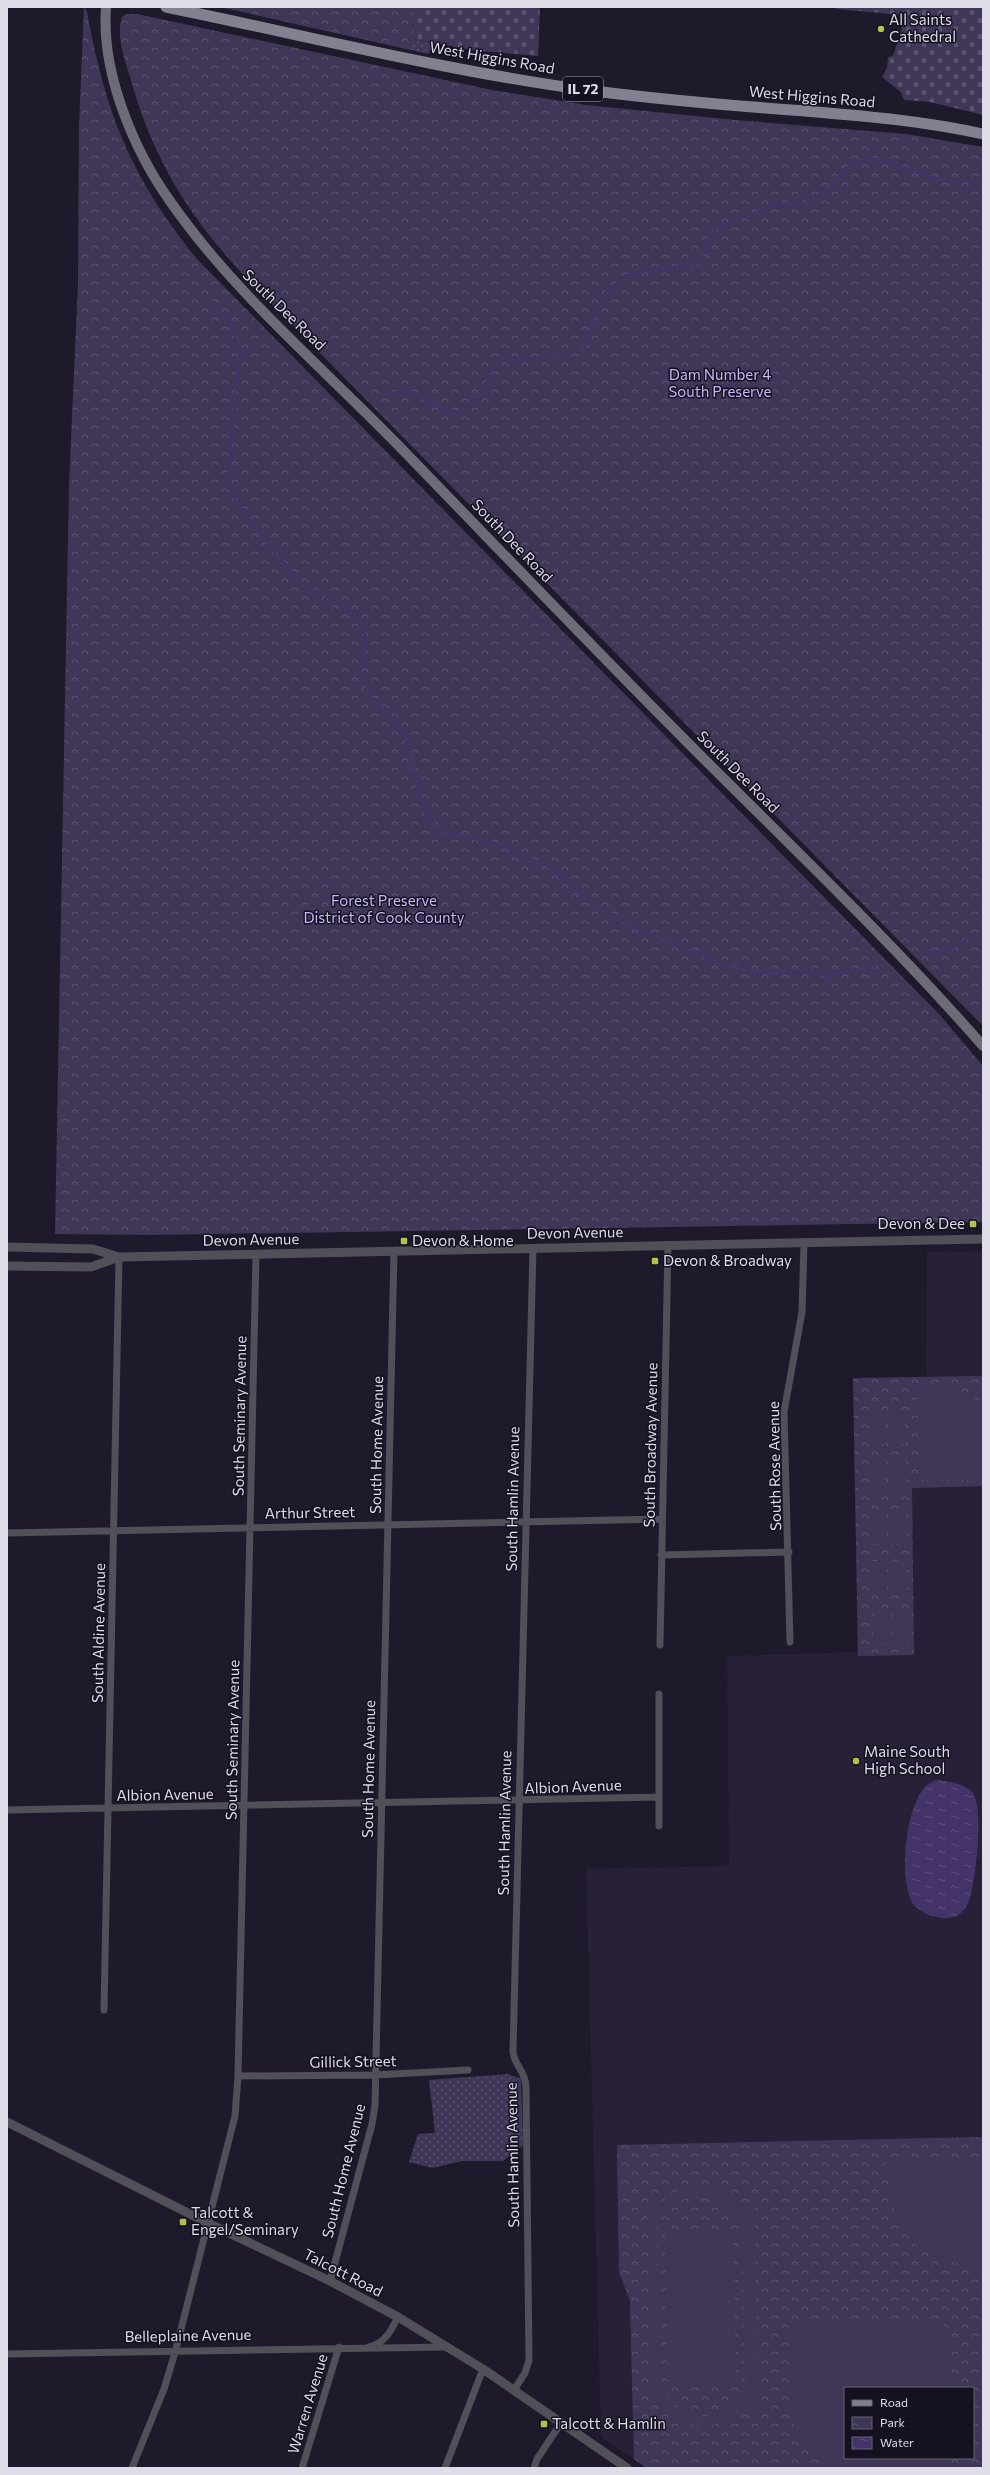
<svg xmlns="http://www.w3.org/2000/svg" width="990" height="2475" font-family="Commissioner,sans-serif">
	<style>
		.built { fill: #272037; fill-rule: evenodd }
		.grass { fill: url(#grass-dots) }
		.cemetery { fill: url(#cemetery-stones) }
		.park { fill: url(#park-crowns); fill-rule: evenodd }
		.pitch { fill: #403758; fill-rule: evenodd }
		.water { fill: url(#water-ripples) }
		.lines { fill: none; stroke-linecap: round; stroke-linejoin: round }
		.stream { stroke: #443368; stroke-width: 2.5 }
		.minor { stroke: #514f58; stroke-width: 7 }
		.tertiary { stroke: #514f58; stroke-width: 9 }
		.secondary { stroke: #6e6b79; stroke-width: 10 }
		.primary { stroke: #848092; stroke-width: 11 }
		.poi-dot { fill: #b3c24b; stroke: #151121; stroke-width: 1.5 }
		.labels { text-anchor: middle; stroke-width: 3; stroke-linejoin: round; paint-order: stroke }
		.shield { fill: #151121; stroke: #a29fac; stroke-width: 1 }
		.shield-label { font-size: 14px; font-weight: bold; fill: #dfdce8 }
		.poi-label { font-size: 15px; fill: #dfdce8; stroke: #151121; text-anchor: start }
		.street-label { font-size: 15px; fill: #dfdce8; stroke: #151121 }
		.park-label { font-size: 15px; fill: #c7b6f9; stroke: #151121 }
	</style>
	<defs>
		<pattern id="grass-dots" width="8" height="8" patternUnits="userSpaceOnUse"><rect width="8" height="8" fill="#403758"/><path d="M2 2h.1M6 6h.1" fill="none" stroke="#5b5370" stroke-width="1.8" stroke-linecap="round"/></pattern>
		<pattern id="cemetery-stones" width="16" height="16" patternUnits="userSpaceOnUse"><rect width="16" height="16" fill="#403758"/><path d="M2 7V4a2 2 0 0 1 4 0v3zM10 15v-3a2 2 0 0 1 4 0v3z" fill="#5b5370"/></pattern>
		<pattern id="park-crowns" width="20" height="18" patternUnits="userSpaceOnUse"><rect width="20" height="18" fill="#403758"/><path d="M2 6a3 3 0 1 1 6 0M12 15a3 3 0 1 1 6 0" fill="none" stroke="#5b5370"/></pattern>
		<pattern id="water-ripples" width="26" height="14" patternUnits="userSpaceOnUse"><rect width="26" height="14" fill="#443368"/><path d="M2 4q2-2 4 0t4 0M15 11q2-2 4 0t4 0" fill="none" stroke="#5f507e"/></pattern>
	</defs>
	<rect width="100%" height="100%" fill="#1e1a2b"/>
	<!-- built -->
	<path class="built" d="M983 1251V2468H646L601 2437 586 1869 729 1866 727 1656 858 1652 853 1378 926 1377 927 1252ZM845 2388H973V2458H845Z"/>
	<!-- grass -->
	<path class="grass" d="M221 7 413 39 436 44 428 54Z
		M508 2074 521 2079 523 2145 503 2161H462L432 2168 409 2162 418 2134 435 2133 429 2080Z"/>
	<!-- cemetery -->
	<path class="cemetery" d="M414 7H540L538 56 472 50 413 39Z
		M837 7H983V115L930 102 904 100 901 92 882 77 887 68 888 57 893 56 901 32 903 15 836 9Z"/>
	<!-- park -->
	<path class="park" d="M84 7 87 12C106 115 131 177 197 259L940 1015 983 1066V1222L150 1235 55 1234 69 485 78 283 79 126Z
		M221 7H414L413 50Z
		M126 14H137L492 90 586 105 735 120 906 134 983 147V1026L252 284C191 220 154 163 130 77 124 58 116 36 122 17Z
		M983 1376V1486L912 1488 914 1655 858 1656 853 1378Z
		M983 2137V2468H646L634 2459 630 2308V2300L619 2273 617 2145ZM845 2388H973V2458H845Z"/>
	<!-- pitch -->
	<path class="pitch" d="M917 1386C942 1386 964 1389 983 1405V1480L925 1481 919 1474Z
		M885 1411V1444H870V1412Z
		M890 1411H905V1444H890Z
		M871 1461H886V1494H871Z
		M890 1461H906V1494H891Z
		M871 1511H886L887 1544H872Z
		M891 1511H906L907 1543 891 1544Z
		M872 1561H887V1594H872Z
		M892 1561H907V1593H892Z
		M888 1610V1643H873V1611Z
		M908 1610V1643H893V1611Z
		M983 2159V2265C912 2264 891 2228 886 2162Z
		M703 2186C719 2188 733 2196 742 2209L754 2208 759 2410H746V2404C717 2440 669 2429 652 2389L647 2203H656V2209C667 2194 684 2186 703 2186ZM693 2196C716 2194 737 2207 742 2231L745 2381C729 2432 666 2428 659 2375L657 2227C664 2211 675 2200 693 2196Z
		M733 2233 736 2383 668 2384 665 2234Z
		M938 2321 948 2328 949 2388H845V2458H952V2468H826L823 2466 802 2443 791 2418 788 2325Z"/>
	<!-- water -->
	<path class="water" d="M936 1780C948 1781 965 1783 973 1793 984 1808 976 1883 969 1901 966 1909 959 1917 950 1918 939 1919 921 1914 914 1905 897 1882 905 1788 936 1780Z"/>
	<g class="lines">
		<!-- stream -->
		<path class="stream" d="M212 303 231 324 240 350 228 472 235 499 270 547 302 584 333 600 358 617 367 642 363 652 361 672 370 695 391 717 409 744 418 791 428 817 441 831 500 845 547 866 585 899 634 927 727 966 765 974 808 970 827 976 876 965
			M384 395 408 389 438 407 456 412 459 411
			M470 405C484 397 486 384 492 370 494 366 500 362 503 358L524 361 549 355 572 354 585 346 594 315 607 291 630 274 697 264 706 250 709 230 765 210 770 204 806 203 822 193 855 161 873 158 950 183 983 179
			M927 953 952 949 973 935 983 938"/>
		<!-- minor -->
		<path class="minor" d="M7 1533 662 1519
			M661 1555 789 1552
			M790 1642 784 1412 802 1312 804 1243
			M660 1645 668 1245
			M659 1694V1826
			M7 1810 659 1797
			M104 2010 119 1257
			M238 2076 375 2075 468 2070
			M330 2281 372 2124 375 2105 394 1251
			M369 2347C385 2343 391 2331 398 2317
			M7 2354 446 2347
			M514 2390 525 2373 529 2360 526 2086C525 2070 515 2067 513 2052L533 1248
			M132 2468 164 2389 176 2349 235 2116 238 2076 256 1254
			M302 2468 339 2347
			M445 2468 483 2369
			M534 2468 537 2459 561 2423"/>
		<!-- tertiary -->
		<path class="tertiary" d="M7 1247 93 1249 119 1257 983 1239
			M7 1266 91 1267 119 1257
			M7 2122 208 2223 330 2281 398 2317 483 2369 627 2468"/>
		<!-- secondary -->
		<path class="secondary" d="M106 7C101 72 133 149 170 201 233 292 320 365 397 444 497 547 596 651 697 752 794 849 893 943 983 1046"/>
		<!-- primary -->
		<path class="primary" d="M166 7C308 36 450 72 594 91 665 100 735 106 806 111 865 116 925 121 983 134"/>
	</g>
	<!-- markers -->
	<g class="poi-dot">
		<circle cx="881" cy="29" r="4"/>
		<rect x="969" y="1220" width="8" height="8" rx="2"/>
		<rect x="400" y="1237" width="8" height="8" rx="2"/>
		<rect x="651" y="1257" width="8" height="8" rx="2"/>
		<circle cx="856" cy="1761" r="4"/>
		<rect x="179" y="2218" width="8" height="8" rx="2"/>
		<rect x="540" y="2420" width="8" height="8" rx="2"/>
	</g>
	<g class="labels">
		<!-- shield labels -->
		<rect class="shield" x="563" y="77" width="40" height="24" rx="3"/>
		<g class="shield-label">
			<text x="583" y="94">IL 72</text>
		</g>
		<!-- poi labels -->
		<g class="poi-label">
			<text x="889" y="25">All Saints<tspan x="889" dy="17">Cathedral</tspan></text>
			<text x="965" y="1229" text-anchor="end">Devon &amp; Dee</text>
			<text x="412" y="1246">Devon &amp; Home</text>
			<text x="663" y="1266">Devon &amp; Broadway</text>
			<text x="864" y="1757">Maine South<tspan x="864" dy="17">High School</tspan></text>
			<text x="191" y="2218">Talcott &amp;<tspan x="191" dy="17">Engel/Seminary</tspan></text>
			<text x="552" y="2429">Talcott &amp; Hamlin</text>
		</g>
		<!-- street labels -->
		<g class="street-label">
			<text transform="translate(492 58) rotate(10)" y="5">West Higgins Road</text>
			<text transform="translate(812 97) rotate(5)" y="5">West Higgins Road</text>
			<text transform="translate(284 310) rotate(44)" y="5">South Dee Road</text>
			<text transform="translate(512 541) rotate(46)" y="5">South Dee Road</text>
			<text transform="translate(738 772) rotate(45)" y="5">South Dee Road</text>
			<text transform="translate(575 1233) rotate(-1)" y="5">Devon Avenue</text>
			<text transform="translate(251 1240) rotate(-1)" y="5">Devon Avenue</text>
			<text transform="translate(240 1416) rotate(-89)" y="5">South Seminary Avenue</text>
			<text transform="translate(377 1445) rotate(-89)" y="5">South Home Avenue</text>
			<text transform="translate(651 1445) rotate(-89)" y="5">South Broadway Avenue</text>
			<text transform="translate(775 1466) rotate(-91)" y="5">South Rose Avenue</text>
			<text transform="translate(513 1499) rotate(-89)" y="5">South Hamlin Avenue</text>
			<text transform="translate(310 1513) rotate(-1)" y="5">Arthur Street</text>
			<text transform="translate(99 1633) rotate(-89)" y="5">South Aldine Avenue</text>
			<text transform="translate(233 1740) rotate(-89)" y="5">South Seminary Avenue</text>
			<text transform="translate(369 1769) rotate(-89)" y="5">South Home Avenue</text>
			<text transform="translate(573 1787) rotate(-2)" y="5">Albion Avenue</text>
			<text transform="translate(165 1795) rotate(-1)" y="5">Albion Avenue</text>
			<text transform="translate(505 1823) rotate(-89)" y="5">South Hamlin Avenue</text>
			<text transform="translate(353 2062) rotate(-1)" y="5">Gillick Street</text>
			<text transform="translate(513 2155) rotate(-91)" y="5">South Hamlin Avenue</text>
			<text transform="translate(344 2171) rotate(-76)" y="5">South Home Avenue</text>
			<text transform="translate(343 2273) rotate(27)" y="5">Talcott Road</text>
			<text transform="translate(188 2336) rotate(-1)" y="5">Belleplaine Avenue</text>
			<text transform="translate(308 2404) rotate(-73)" y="5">Warren Avenue</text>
		</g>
		<!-- park labels -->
		<g class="park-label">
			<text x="720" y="380">Dam Number 4<tspan x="720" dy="17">South Preserve</tspan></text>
			<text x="384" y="906">Forest Preserve<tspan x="384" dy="17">District of Cook County</tspan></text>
		</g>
	</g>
	<!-- border -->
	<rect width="990" height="2475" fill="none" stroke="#dfdce8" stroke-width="16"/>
	<!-- legend -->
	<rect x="844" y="2387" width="130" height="72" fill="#151121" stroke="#666271"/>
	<rect x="852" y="2400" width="20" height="6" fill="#848092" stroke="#666271"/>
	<text x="880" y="2407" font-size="12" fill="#dfdce8">Road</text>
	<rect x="852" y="2417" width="20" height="12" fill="url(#park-crowns)" stroke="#666271"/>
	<text x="880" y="2427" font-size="12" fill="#dfdce8">Park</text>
	<rect x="852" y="2437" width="20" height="12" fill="url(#water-ripples)" stroke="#666271"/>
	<text x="880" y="2447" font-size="12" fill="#dfdce8">Water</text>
</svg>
